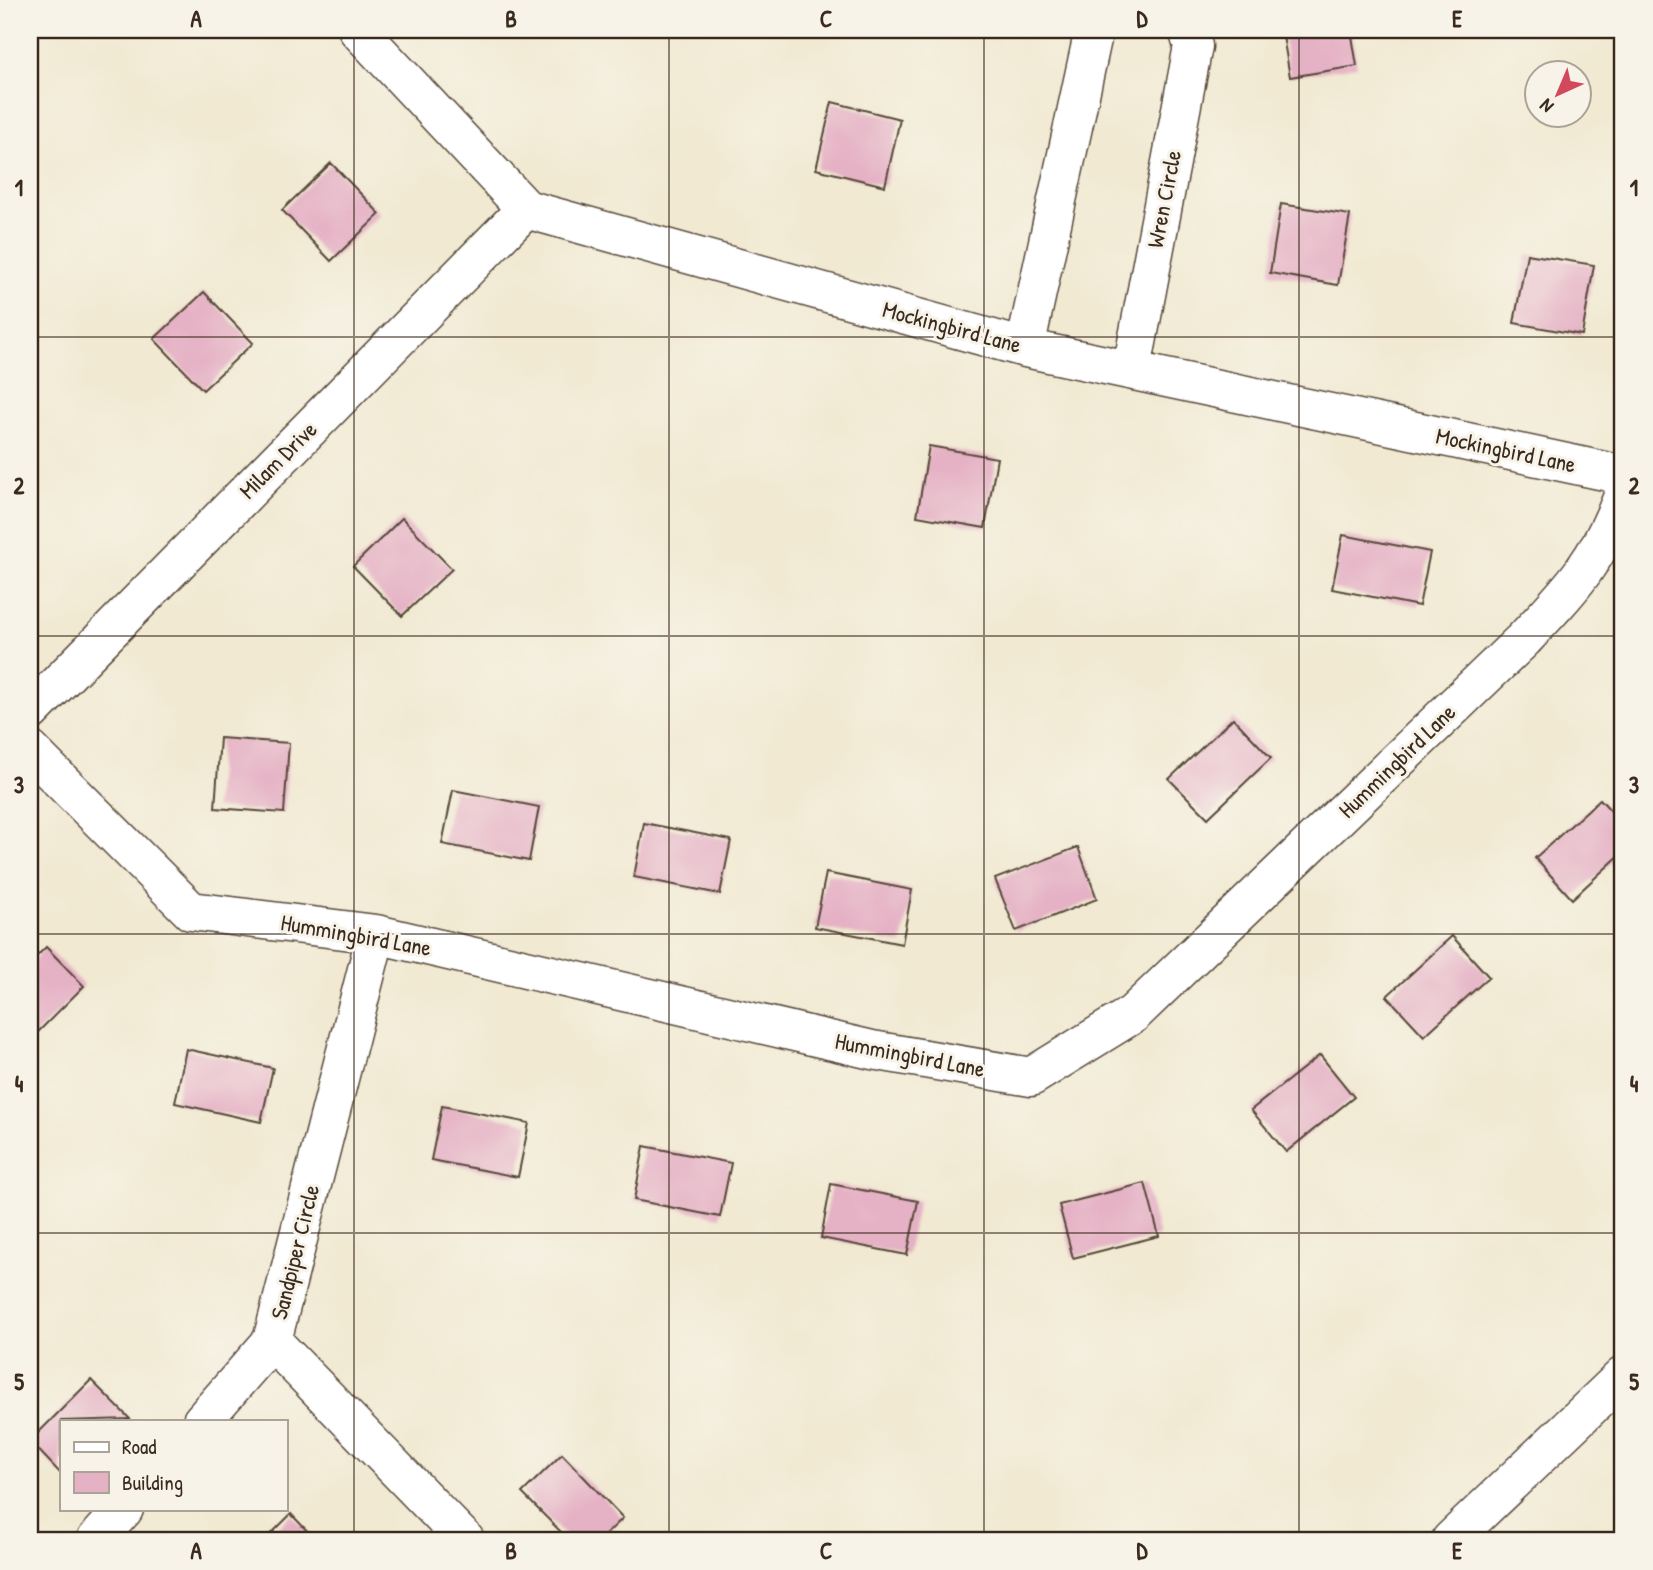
<svg xmlns="http://www.w3.org/2000/svg" width="1653" height="1570" font-family="'Patrick Hand',sans-serif">
	<style>
		.building { fill: #e5b1c5 }
		.lines { fill: none; stroke-linecap: round; stroke-linejoin: round }
		.minor-casing { stroke: #564739; stroke-width: 41 }
		.minor { stroke: #fff; stroke-width: 38 }
		.grid { fill: none; stroke: #3b2a1e; stroke-width: 2; stroke-opacity: 0.55 }
		.labels { text-anchor: middle; stroke-width: 6; stroke-linejoin: round; paint-order: stroke }
		.street-label { font-size: 23px; fill: #3b2a1e; stroke: #f7f3e8 }
		.neatline { fill: none; stroke: #3b2a1e; stroke-width: 2.5 }
		.grid-label { font-size: 23px; text-anchor: middle; font-weight: bold; fill: #3b2a1e }
	</style>
	<rect width="100%" height="100%" fill="#f7f3e8"/>
	<filter id="ink" filterUnits="userSpaceOnUse"><feTurbulence type="fractalNoise" baseFrequency=".0143" numOctaves="2"/><feDisplacementMap in="SourceGraphic" scale="14" xChannelSelector="R" yChannelSelector="G"/><feConvolveMatrix kernelMatrix="1 2 1 2 8 2 1 2 1" color-interpolation-filters="sRGB"/></filter>
	<filter id="wash" filterUnits="userSpaceOnUse"><feTurbulence type="fractalNoise" baseFrequency=".00686" numOctaves="4" result="noise"/><feDisplacementMap in="SourceGraphic" scale="28" xChannelSelector="R" yChannelSelector="G"/><feGaussianBlur stdDeviation="1.57" result="paint"/><feColorMatrix in="noise" values="0 0 0 0 0 0 0 0 0 0 0 0 0 0 0 0 0 1.4 0 .05"/><feComposite in="paint" operator="in"/></filter>
	<g filter="url(#wash)">
		<rect width="100%" height="100%" fill="#f1e9d2"/>
		<g id="blocks">
			<!-- building -->
			<path class="building" d="M1282 30H1351L1357 66 1290 77Z
				M832 102 900 119 885 186 816 169Z
				M331 163 380 214 331 261 282 210Z
				M1281 204 1350 215 1338 285 1270 273Z
				M1527 254 1594 265 1582 335 1514 323Z
				M204 292 253 343 203 390 154 339Z
				M929 446 997 458 985 528 917 516Z
				M402 518 452 569 402 616 353 566Z
				M1343 535 1430 552 1419 606 1332 589Z
				M1233 718 1271 758 1208 818 1169 779Z
				M220 738 289 743 284 813 215 808Z
				M453 790 539 807 529 861 442 844Z
				M1600 799 1623 824V852L1572 899 1535 858Z
				M644 823 731 840 720 894 634 877Z
				M1078 847 1097 899 1016 931 995 879Z
				M826 873 912 890 902 944 815 927Z
				M1452 936 1489 977 1424 1036 1387 996Z
				M46 947 84 986 30 1040V963Z
				M186 1049 273 1068 261 1122 175 1103Z
				M1320 1055 1354 1097 1286 1152 1251 1110Z
				M442 1106 529 1123 518 1177 431 1160Z
				M644 1146 731 1163 720 1217 634 1200Z
				M1145 1183 1159 1236 1073 1258 1059 1205Z
				M831 1184 918 1201 907 1255 821 1238Z
				M91 1380 130 1419 61 1421V1474L30 1441Z
				M562 1454 623 1518 600 1540H569L522 1493Z
				M291 1514 316 1540H265Z"/>
		</g>
	</g>
	<g filter="url(#ink)">
		<use href="#blocks" fill-opacity="0" stroke="#564739" stroke-width="2"/>
		<g class="lines">
			<!-- minor casing -->
			<g class="minor-casing">
				<path id="minor" d="M358 30 526 209 1025 348 1623 475
					M1025 348 1094 30
					M1132 369 1193 46 1188 30
					M30 712 526 209
					M30 750 191 911 376 934 872 1050 1031 1077 1133 1014 1524 639C1572 588 1598 561 1623 496
					M376 934 272 1341 465 1540
					M202 1421 272 1341
					M96 1540 124 1509
					M1451 1540 1623 1376"/>
			</g>
			<!-- minor -->
			<use href="#minor" class="minor"/>
		</g>
	</g>
	<!-- grid -->
	<path class="grid" d="M354 30V1540M669 30V1540M984 30V1540M1299 30V1540M30 337H1623M30 636H1623M30 934H1623M30 1233H1623"/>
	<g class="labels">
		<!-- street labels -->
		<g class="street-label">
			<text transform="translate(1164 199) rotate(-79)" y="8">Wren Circle</text>
			<text transform="translate(952 327) rotate(15)" y="8">Mockingbird Lane</text>
			<text transform="translate(1506 450) rotate(12)" y="8">Mockingbird Lane</text>
			<text transform="translate(278 460) rotate(-45)" y="8">Milam Drive</text>
			<text transform="translate(1397 761) rotate(-44)" y="8">Hummingbird Lane</text>
			<text transform="translate(356 935) rotate(10)" y="8">Hummingbird Lane</text>
			<text transform="translate(910 1055) rotate(11)" y="8">Hummingbird Lane</text>
			<text transform="translate(295 1252) rotate(-76)" y="8">Sandpiper Circle</text>
		</g>
	</g>
	<!-- margin -->
	<rect width="1653" height="1570" fill="none" stroke="#f7f3e8" stroke-width="77"/>
	<!-- legend -->
	<rect x="60" y="1420" width="228" height="91" fill="#f7f3e8" stroke="#aca397" stroke-width="2"/>
	<rect x="74" y="1442" width="35" height="10" fill="#ffffff" stroke="#aca397" stroke-width="2"/>
	<text x="122" y="1454" font-size="21" fill="#3b2a1e">Road</text>
	<rect x="74" y="1472" width="35" height="21" fill="#e5b1c5" stroke="#aca397" stroke-width="2"/>
	<text x="122" y="1490" font-size="21" fill="#3b2a1e">Building</text>
	<!-- north arrow -->
	<g transform="translate(1558 94) rotate(224)"><circle r="33" fill="#f7f3e8" stroke="#aca397" stroke-width="2"/>
	<path d="M0-5L12 26L0 18L-12 26Z" fill="#d1495b"/>
	<text y="-10" font-size="19" font-weight="bold" text-anchor="middle" fill="#3b2a1e">N</text>
	</g>
	<rect x="38" y="38" width="1576" height="1494" class="neatline"/>
	<g class="grid-label">
		<text x="196" y="27">A</text>
		<text x="511" y="27">B</text>
		<text x="826" y="27">C</text>
		<text x="1142" y="27">D</text>
		<text x="1457" y="27">E</text>
		<text x="19" y="196">1</text>
		<text x="1634" y="196">1</text>
		<text x="19" y="494">2</text>
		<text x="1634" y="494">2</text>
		<text x="19" y="793">3</text>
		<text x="1634" y="793">3</text>
		<text x="19" y="1092">4</text>
		<text x="1634" y="1092">4</text>
		<text x="19" y="1390">5</text>
		<text x="1634" y="1390">5</text>
		<text x="196" y="1559">A</text>
		<text x="511" y="1559">B</text>
		<text x="826" y="1559">C</text>
		<text x="1142" y="1559">D</text>
		<text x="1457" y="1559">E</text>
	</g>
</svg>
